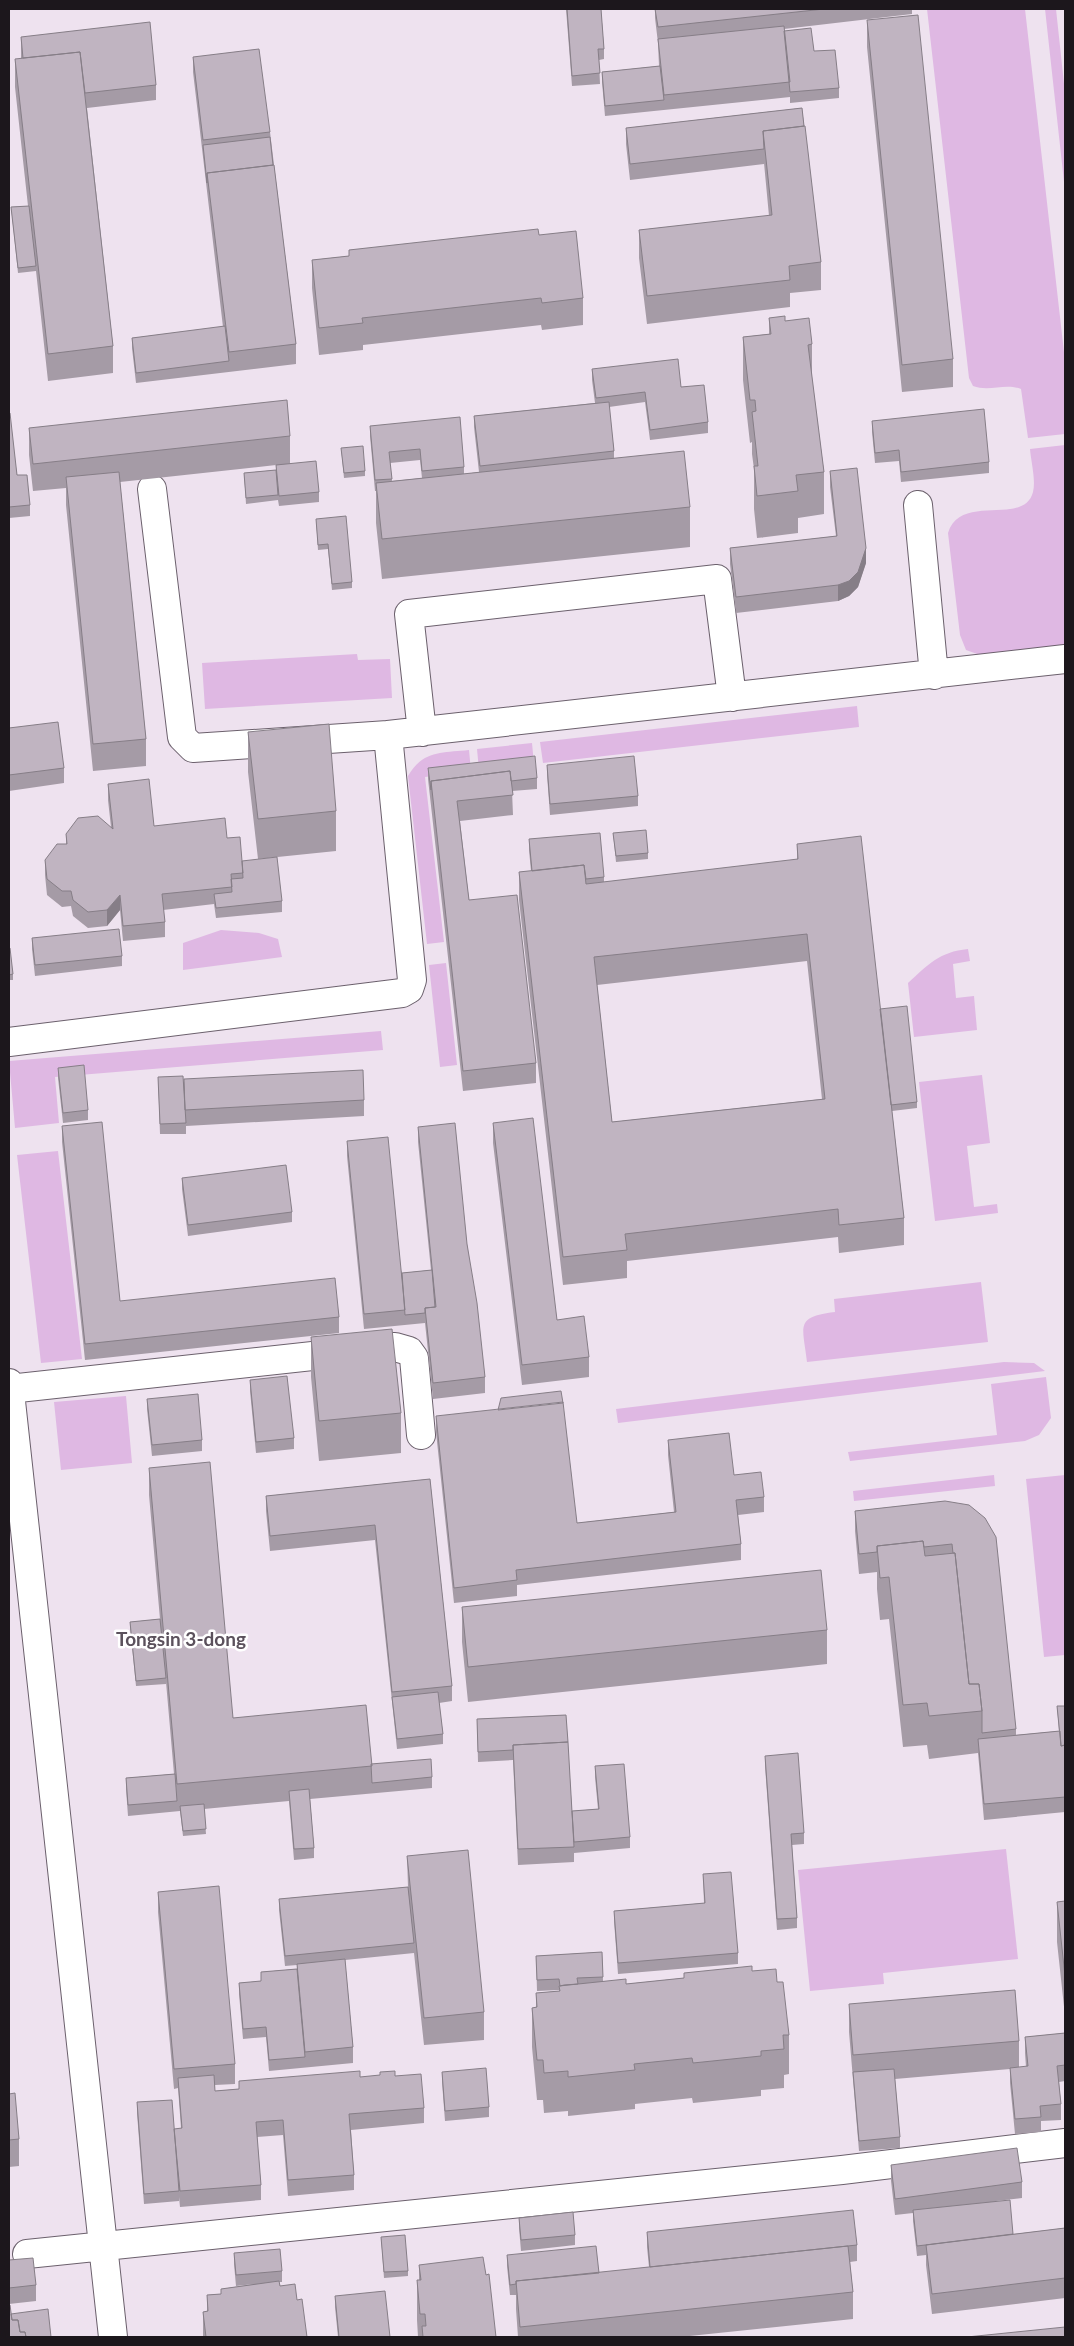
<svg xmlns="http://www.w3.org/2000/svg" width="1074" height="2346" font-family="Lato,sans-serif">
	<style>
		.green { fill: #dfb8e3 }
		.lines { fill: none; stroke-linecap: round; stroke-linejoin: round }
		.minor-casing { stroke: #6b606c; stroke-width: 30 }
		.minor { stroke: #fff; stroke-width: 28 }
		.wall { fill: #a59ba6; fill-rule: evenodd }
		.shaded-wall { fill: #867e87 }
		.building { fill: #c0b4c1; stroke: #867e87; fill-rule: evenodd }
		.labels { text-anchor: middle; stroke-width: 5; stroke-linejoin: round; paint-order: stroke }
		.quarter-label { font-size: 19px; font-weight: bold; fill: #5b515c; stroke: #fff }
	</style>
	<rect width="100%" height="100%" fill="#eee2ef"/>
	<!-- green -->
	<path class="green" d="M927 9H1025L1065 361V434L1028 438 1021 389C1005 383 989 392 973 386L969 378Z
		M1045 9H1056L1065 93V191Z
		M1065 445V646L980 655 966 650 960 635 948 533C961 492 1024 527 1033 492 1036 480 1031 462 1030 449Z
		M357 654 358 660 390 659 392 698 205 709 202 663Z
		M857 706 859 727 543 763 540 742Z
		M532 743 534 764 479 770 477 749Z
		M469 750 471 771 425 777 444 942 427 944 408 776C423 750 442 753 469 750Z
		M221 930 259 933 278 939 282 957 183 970V943Z
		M968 949 970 961 953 964 956 998 974 996 977 1030 914 1037 908 983C929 964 939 952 968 949Z
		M446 963 457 1065 440 1067 429 965Z
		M381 1031 383 1050 55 1077 59 1123 15 1128 9 1061Z
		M982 1075 990 1143 967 1146 974 1207 997 1204 998 1213 935 1221 919 1082Z
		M58 1151 82 1359 41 1363 17 1155Z
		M981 1282 988 1342 807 1362C803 1326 794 1317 835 1312L834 1299Z
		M1004 1362 1034 1363 1045 1371 618 1423 616 1409Z
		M1046 1377 1051 1418 1039 1435 1025 1441 850 1461 848 1452 997 1435 991 1384Z
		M126 1396 132 1463 61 1470 54 1402Z
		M994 1475 995 1486 854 1501 853 1491Z
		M1065 1475V1655L1044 1657 1026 1479Z
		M1006 1849 1018 1959 883 1973 884 1984 810 1991 798 1870Z"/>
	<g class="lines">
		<!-- minor casing -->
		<g class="minor-casing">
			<path id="minor" d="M152 489 182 737 193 748 388 735
				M918 505 934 675
				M422 732 409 614 717 579 732 697
				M9 1042 402 993 409 989 412 980 388 735 1065 659
				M9 1383 113 2337
				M9 1389 395 1347 409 1351 414 1358 421 1435
				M27 2254 842 2170 1065 2143"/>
		</g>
		<!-- minor -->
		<use href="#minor" class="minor"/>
	</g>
	<!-- wall -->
	<path class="wall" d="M566 9H601L604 49V59L599 60 600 84 572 86Z
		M655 9H912V14L784 29V31L814 51 839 88V98L790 103V97L605 116 602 82V72L659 66 658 43 655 18Z
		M867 20 953 359V387L902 392 867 47Z
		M21 37 156 85V100L87 108 113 346V373L48 381 36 271 18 273 11 207 28 206 15 87V59H21Z
		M193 57 270 132 296 344V364L136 383 132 348V338L223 327 193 72Z
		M802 108 821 262V290L790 293V307L647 324 639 258V230L769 216 764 163V164L630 180 626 144V128Z
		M539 235 583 298V325L542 330 541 325 363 345V350L319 355 312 288V260L349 256V250Z
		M769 318 785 321 812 344V379L824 472V514L798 518V533L757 538 754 509V469L752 454V442L750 443 743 380V337L769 334Z
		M592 369 681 387 708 422V433L650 440 645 402 609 407 614 451V458L690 507V547L382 579 376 523V491H375L370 436V426L464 467V474L479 472 474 427V416L595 403 592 380ZM420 460 422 478 392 481 390 463Z
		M9 413 17 475 30 505V516L9 518Z
		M872 421 989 462V473L901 482 899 461 875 463 872 432Z
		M29 428 290 436V463L319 492V502L279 506 278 500 246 504 244 473 276 470V465L120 482 146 739V766L93 771 66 505V488L33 491 29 455Z
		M341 448 365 471V476L344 478Z
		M830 471 866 563 858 587 849 596 838 601 736 613 730 564V548L836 536 830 487Z
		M316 519 352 582V588L332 590 328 549 318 550Z
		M9 728 64 768V783L9 791Z
		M248 732 336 811V851L258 859 248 772Z
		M547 765 638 796V806L550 815 547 775Z
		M428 768 537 778V789L512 791 513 815 460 821 469 900 536 1063V1083L463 1091 428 779Z
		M108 784 154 826 227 838 242 861 282 901V912L216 918 214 904 163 910 165 922V937L123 941 120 910 107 926 88 928 73 916 71 906 62 907 47 895 45 875V860L66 844V834L111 827 108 800Z
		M613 833 648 853V859L616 862Z
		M529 839 604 877V882L797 860V844L880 1009 917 1102V1108L892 1111 904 1218V1245L839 1253 838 1237 627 1261V1278L563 1285 519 900V872L531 871 529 850ZM807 961 822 1099 612 1122 597 985Z
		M32 938 122 956V966L35 976 32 949Z
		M9 948 13 974V980H9Z
		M58 1068 88 1110V1120L63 1123 58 1078Z
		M158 1077 184 1082 364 1100V1116L186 1126V1134H160Z
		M493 1123 557 1320 589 1357V1377L522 1385 493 1143Z
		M62 1126 120 1301 339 1317V1333L85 1360 62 1142Z
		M418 1127 467 1244 485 1377V1393L433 1399 425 1323 364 1329 347 1156V1141L402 1273 431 1270 418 1142Z
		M182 1178 292 1212V1222L188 1236 182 1189Z
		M311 1337 401 1413V1453L319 1461 311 1377Z
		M250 1380 294 1438V1449L256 1453 250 1391Z
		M147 1399 202 1440V1451L152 1456 147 1409Z
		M436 1416 577 1523 674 1512 668 1455V1440L734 1475 764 1497V1512L738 1515 741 1544V1560L517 1585V1596L454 1603 436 1432Z
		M149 1468 233 1718 371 1764 432 1777V1788L310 1799 314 1848V1858L294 1860 289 1801 204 1809 206 1834 183 1836 180 1811 128 1816 126 1789V1778L174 1774 166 1682V1684L136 1686 130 1627V1622L160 1619 149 1495Z
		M430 1479 452 1686V1701L439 1703 443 1734V1744L397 1749 375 1540 270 1551 266 1511V1496Z
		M945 1501 1016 1729V1735L1059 1731 1057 1706H1065V1812L984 1820 978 1753 929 1759 927 1745 903 1747 889 1619 880 1620 877 1589V1572L859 1574 855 1531V1511Z
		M462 1607 827 1630V1664L468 1702 462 1642Z
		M566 1715 572 1811 598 1809 595 1777V1766L630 1837V1848L574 1853V1862L518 1865 513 1760 478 1762 477 1719Z
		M765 1756 804 1833V1844L792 1845 797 1918V1928L777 1930 765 1766Z
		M407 1856 484 2012V2040L424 2045 414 1953 345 1960 353 2047V2063L269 2071 266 2037 243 2039 239 1994V1983L261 1981V1972L297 1969V1965L285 1966 279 1910V1899L408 1887Z
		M703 1874 738 1953V1964L618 1974 614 1921V1911L704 1903Z
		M158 1892 235 2064V2084L215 2085V2091L239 2089V2081L395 2076 424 2108V2123L351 2130 354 2175V2190L288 2196 283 2135 257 2137 261 2185V2200L180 2207 179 2197V2201L144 2204 137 2113V2102L174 2134 181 2128 178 2088 174 2089 158 1912Z
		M1065 1901V2016L1057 1942V1902Z
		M602 1952 603 1981 626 1984 684 1978V1973L752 1971 777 1982 789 2035V2074L784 2075V2088L761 2090V2096L693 2103 692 2098 635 2104V2109L568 2116V2111L544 2113 543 2100H537L532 2047V2008L536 2007V1993L559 1991V1990L537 1991 536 1956Z
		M849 2004 1019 2041V2067H1026L1025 2053V2037L1065 2033V2081L1059 2082 1061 2104V2120L1041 2121V2132L1015 2134 1010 2083V2069L895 2079 900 2137V2148L859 2151 849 2032Z
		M442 2072 489 2107V2117L445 2121 442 2082Z
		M9 2094 19 2139V2166L9 2167Z
		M891 2165 1022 2182V2198L996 2201 1013 2234 1065 2228V2298L932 2314 926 2265V2255L917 2256 913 2221V2213L895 2215 891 2181Z
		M519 2218 575 2235V2245L521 2251 519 2228Z
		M647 2232 857 2245V2261L850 2262 853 2292V2319L680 2337H518L516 2309V2295H510L507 2266V2255L599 2273 649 2267 647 2247Z
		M381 2237 408 2271V2276L384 2278Z
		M234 2253 282 2271V2282H279L280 2286 297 2300 307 2337H203V2312L207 2311V2295L221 2294V2289L254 2284 236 2286 234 2264Z
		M9 2260 36 2285V2301L9 2304Z
		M419 2265 486 2275 496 2337H418L417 2320V2280H419Z
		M335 2296 390 2337H338L335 2307Z"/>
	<!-- shaded-wall -->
	<path class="shaded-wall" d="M866 548V563L858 587 849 596 838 601V585Z
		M120 895V910L107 926V910Z"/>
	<!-- building -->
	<path class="building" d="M567 9H601L604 49H598L600 73 572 76Z
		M655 9H824L658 27Z
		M918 15 953 359 902 365 867 20Z
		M150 22 156 85 85 93 80 52 23 58 21 37Z
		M784 26 790 82 664 95 658 39Z
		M811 28 814 51 835 50 839 88 790 92 784 31Z
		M259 49 270 132 203 140 193 57Z
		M80 52 113 346 48 354 15 59Z
		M660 66 664 100 605 106 602 72Z
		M802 108 804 126 763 131 764 149 630 164 626 128Z
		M805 126 821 262 789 266 790 280 647 296 639 230 772 215 763 131Z
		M270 137 273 165 207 173V183L203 145Z
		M274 165 296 344 229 352 207 173Z
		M29 206 36 266 18 268 11 207Z
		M538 229 539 235 576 231 583 298 542 303 541 298 362 318 363 323 319 328 312 260 349 256V250Z
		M785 316V321L809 318 812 344 808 345 824 472 796 475 798 491 757 496 754 466H758L752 412 756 411 755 400H750L743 337 771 334 769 318Z
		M225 326 229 361 136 373 132 338Z
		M678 359 681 387 704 385 708 422 650 430 645 392 596 398 592 369Z
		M287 400 290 436 33 464 29 428Z
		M609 402 614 451 480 466 474 416Z
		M984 409 989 462 901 472 899 450 875 453 872 421Z
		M9 413H10L17 475H27L30 505 9 507Z
		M460 417 464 467 422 471 420 449 389 452 392 479 375 480 370 426Z
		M363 446 365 471 344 473 341 448Z
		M684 451 690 507 382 539 376 483Z
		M316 461 319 492 279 496 276 465Z
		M857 468 866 548 858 572 849 581 838 585 736 597 730 548 837 536 830 471Z
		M276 470 278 495 246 498 244 473Z
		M119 472 146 739 93 744 66 477Z
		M346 516 352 582 332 584 328 544 318 545 316 519Z
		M58 722 64 768 9 775V728Z
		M329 724 336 811 258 819 248 732Z
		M535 756 537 778 511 781 510 771 431 781V790L428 768Z
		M634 756 638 796 550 804 547 765Z
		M510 771 513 795 457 801 469 900 517 895 536 1063 463 1071 431 781Z
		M149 779 154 826 225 818 227 838 240 837 243 873 231 874 232 887 162 894 165 922 123 926 120 895 107 910 88 912 73 900 71 891H62L47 879 45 860 57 844H67L66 834 78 818 98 816 113 829 108 784Z
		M646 830 648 853 616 856 613 833Z
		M600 833 604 877 586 879 584 865 532 871 529 839Z
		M861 836 904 1218 839 1225 838 1209 625 1234 627 1250 563 1257 519 872 584 865 586 884 798 859 797 844ZM807 934 825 1099 612 1122 594 957Z
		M277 857 282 901 216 908 214 894 232 892 231 879 243 878 242 861Z
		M119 929 122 956 35 965 32 938Z
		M9 948H10L13 974 9 975Z
		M907 1006 917 1102 891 1105 880 1009Z
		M84 1065 88 1110 63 1113 58 1068Z
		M363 1070 364 1100 185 1110 184 1079Z
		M183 1076 186 1123 160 1124 158 1077Z
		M533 1118 557 1320 584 1316 589 1357 522 1365 493 1123Z
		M102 1122 120 1301 335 1278 339 1317 85 1344 62 1126Z
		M455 1123 467 1244 477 1303 485 1377 433 1383 425 1308 436 1307 418 1127Z
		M388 1137 405 1310 364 1314 347 1141Z
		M286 1165 292 1212 188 1225 182 1178Z
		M432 1270 435 1307 425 1308V1313L405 1315 402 1273Z
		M392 1329 401 1413 319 1421 311 1337Z
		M287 1376 294 1438 256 1442 250 1380Z
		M561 1391 563 1403 498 1410 501 1398Z
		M198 1394 202 1440 152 1445 147 1399Z
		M563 1402 577 1523 676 1512 668 1440 729 1433 734 1475 761 1472 764 1497 736 1500 741 1544 516 1570 517 1580 454 1588 436 1416Z
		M210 1462 233 1718 366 1705 372 1766 177 1784 149 1468Z
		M430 1479 452 1686 392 1692 375 1525 270 1536 266 1496Z
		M945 1501 969 1505 985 1518 996 1537 1016 1729 982 1733V1711L979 1684H969L955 1553H953L952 1544 924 1547 923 1541 877 1546V1552L859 1554 855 1511Z
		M923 1541 925 1556 955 1553 969 1684H979L982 1711 929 1716 927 1703 903 1705 889 1577 880 1578 877 1546Z
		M821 1570 827 1630 468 1667 462 1607Z
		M160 1619 166 1678 136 1681 130 1622Z
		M438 1692 443 1734 397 1739 392 1697Z
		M1057 1706H1065V1745L1061 1746Z
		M566 1715 568 1742 513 1745V1750L478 1752 477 1719Z
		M1060 1731 1061 1746 1065 1745V1797L984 1804 978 1739Z
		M568 1742 574 1847 518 1849 513 1745Z
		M798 1753 804 1833 791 1834 797 1918 777 1919 765 1756Z
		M431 1759 432 1777 372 1783 371 1764Z
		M624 1764 630 1837 574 1842 572 1811 599 1809 595 1766Z
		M175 1774 177 1801 128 1805 126 1778Z
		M309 1789 314 1848 294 1849 289 1791Z
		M204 1804 206 1829 183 1831 180 1806Z
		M468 1850 484 2012 424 2018 407 1856Z
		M731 1872 738 1953 618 1963 614 1911 705 1903 703 1874Z
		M219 1886 235 2064 174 2069 158 1892Z
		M408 1887 414 1943 285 1956 279 1899Z
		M1065 1901V1976L1057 1902Z
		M602 1952 603 1977 577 1978 578 1984 564 1985 560 1986 559 1979 537 1980 536 1956Z
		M345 1959 353 2047 305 2052 297 1964Z
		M752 1966V1971L776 1969 777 1982H783L789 2035H783L784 2049 761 2051V2056L693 2063 692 2058 634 2064 635 2070 568 2077V2071L544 2073 543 2060H537L532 2008 537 2007 536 1993 560 1991 559 1986 626 1979V1984L684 1978V1973Z
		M297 1969 305 2057 269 2060 266 2027 243 2029 239 1983 261 1981V1972Z
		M1015 1990 1019 2041 853 2055 849 2004Z
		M1065 2033V2065L1057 2066 1061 2104 1040 2106 1041 2117 1015 2119 1010 2068 1028 2066 1025 2037Z
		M486 2068 489 2107 445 2111 442 2072Z
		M894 2069 900 2137 859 2141 853 2072Z
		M360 2071V2077L380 2075V2072L395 2071V2076L421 2074 424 2108 349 2114 354 2175 288 2180 283 2120 256 2122 261 2185 180 2191 174 2129 182 2128 178 2078 214 2075 215 2091 239 2089V2081Z
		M15 2093 19 2139 9 2140V2094Z
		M172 2100 179 2191 144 2194 137 2102Z
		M1017 2148 1022 2182 895 2199 891 2165Z
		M1010 2200 1013 2234 917 2246 913 2210Z
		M853 2210 857 2245 650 2267 647 2232Z
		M573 2212 575 2235 521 2240 519 2218Z
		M1065 2228V2278L932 2294 926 2245Z
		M405 2235 408 2271 384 2272 381 2237Z
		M596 2246 599 2273 516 2281V2284L510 2285 507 2255Z
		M848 2246 853 2292 520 2327 516 2281Z
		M280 2249 282 2271 236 2275 234 2253Z
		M483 2257 486 2275 489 2274 496 2337H423L422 2326H426L425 2314H420L417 2280H421L419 2265Z
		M33 2258 36 2285 9 2288V2260Z
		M279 2281 280 2286 295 2284 297 2300 302 2299 307 2337H206L203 2312 208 2311 207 2295 221 2294V2289Z
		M385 2291 390 2337H339L335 2296Z
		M9 2305H10L12 2320H18L20 2332H25L26 2337H9Z
		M48 2309 51 2337H26L25 2332H20L18 2320H12L11 2314Z
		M1065 2327V2337H967Z"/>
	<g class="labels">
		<!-- quarter labels -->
		<g class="quarter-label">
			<text x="181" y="1646">Tongsin 3-dong</text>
		</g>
	</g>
	<!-- border -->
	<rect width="1074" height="2346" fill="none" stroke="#1c171c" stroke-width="20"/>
</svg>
